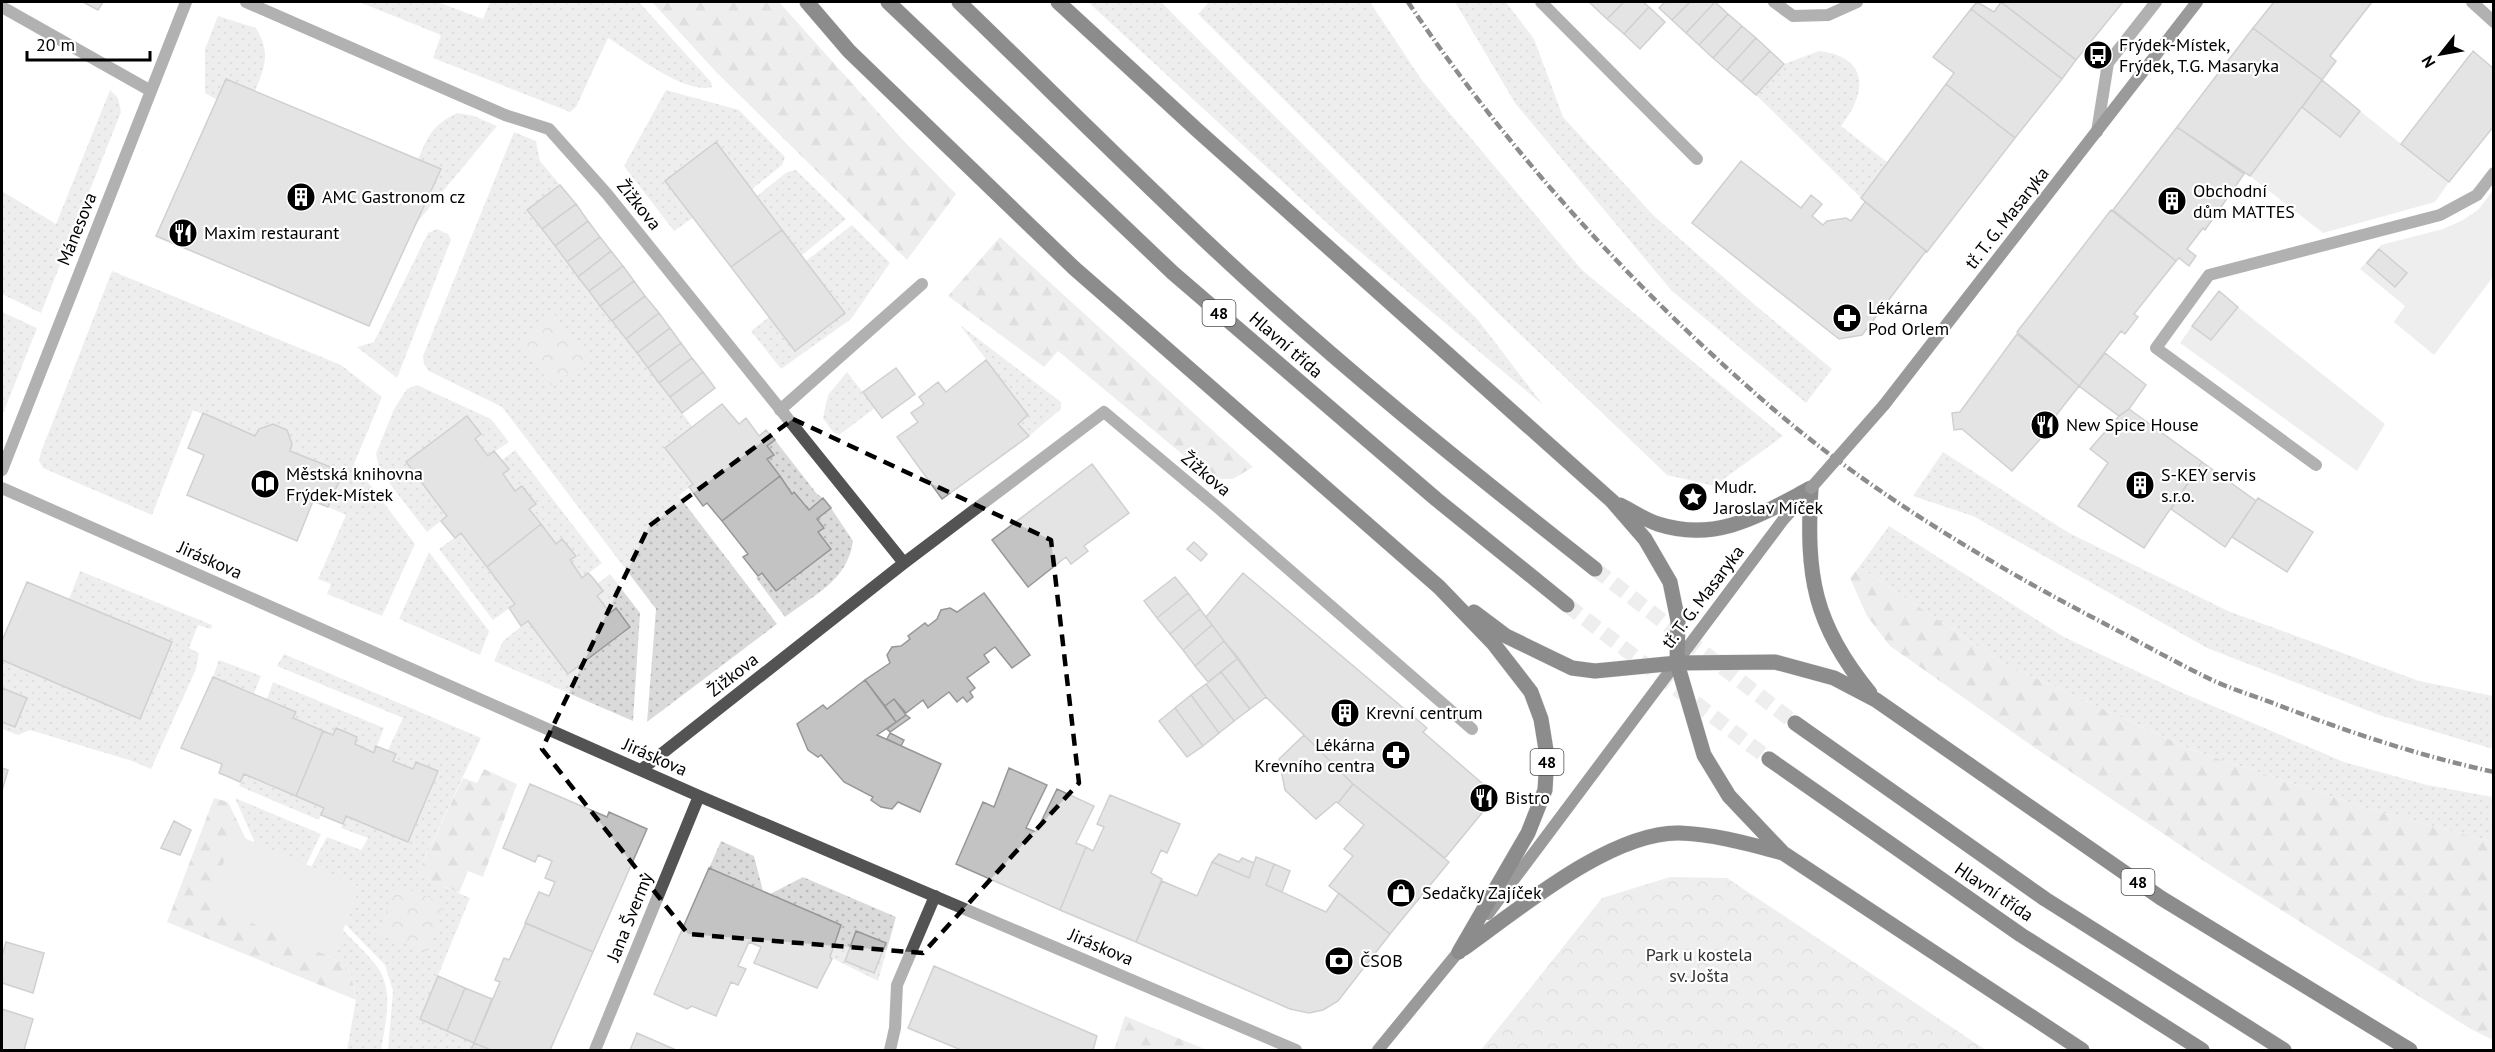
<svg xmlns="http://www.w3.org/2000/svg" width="2495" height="1052" font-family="'PT Sans',sans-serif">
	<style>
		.grass { fill: url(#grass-dots); fill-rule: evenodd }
		.forest { fill: url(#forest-firs) }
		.park { fill: url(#park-crowns) }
		.garden { fill: #dadada }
		.building { fill: #c3c3c3; stroke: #979797; stroke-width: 1.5 }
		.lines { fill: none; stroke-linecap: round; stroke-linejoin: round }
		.primary-tunnel { stroke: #d9d9d9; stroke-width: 15; stroke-dasharray: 15 8; stroke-linecap: butt }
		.primary-casing { stroke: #dbdbdb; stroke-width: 16 }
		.lane { stroke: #535353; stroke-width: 12 }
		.street { stroke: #535353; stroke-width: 12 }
		.secondary { stroke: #202020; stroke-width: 12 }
		.primary { stroke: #000; stroke-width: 15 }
		.rail { stroke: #000; stroke-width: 4.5; stroke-dasharray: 9 3 1.5 3; stroke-linecap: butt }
		.secondary-bridge { stroke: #202020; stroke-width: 12 }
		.marked { fill: none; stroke: #000; stroke-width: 4.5; stroke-dasharray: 12 8; stroke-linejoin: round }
		.labels { text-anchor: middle; stroke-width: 4.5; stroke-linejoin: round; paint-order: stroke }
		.shield { fill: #fff; stroke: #4c4c4c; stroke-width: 1.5 }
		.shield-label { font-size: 16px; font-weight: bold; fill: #000 }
		.poi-label { font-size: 18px; fill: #000; stroke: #fff; text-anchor: start }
		.street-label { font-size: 18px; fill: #000; stroke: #fff }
		.park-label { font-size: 18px; fill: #313131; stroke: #fff }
	</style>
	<defs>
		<pattern id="grass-dots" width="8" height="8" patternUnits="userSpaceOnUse" patternTransform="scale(1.5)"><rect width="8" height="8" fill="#dadada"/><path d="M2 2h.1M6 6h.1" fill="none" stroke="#b9b9b9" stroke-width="1.8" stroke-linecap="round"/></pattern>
		<pattern id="forest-firs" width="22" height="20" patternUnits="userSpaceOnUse" patternTransform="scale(1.5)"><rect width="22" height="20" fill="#dadada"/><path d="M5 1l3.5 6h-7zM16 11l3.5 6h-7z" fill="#b9b9b9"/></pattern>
		<pattern id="park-crowns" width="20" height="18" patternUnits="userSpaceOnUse" patternTransform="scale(1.5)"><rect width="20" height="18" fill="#dadada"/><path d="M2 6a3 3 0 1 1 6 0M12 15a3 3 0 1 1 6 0" fill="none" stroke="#b9b9b9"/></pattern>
	</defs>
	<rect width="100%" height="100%" fill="#fff"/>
	<!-- grass -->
	<path class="grass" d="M359 2H437L483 19 490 2H639L711 82 712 87C685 95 631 52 608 38L576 107 570 112 433 58 441 35Z
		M1088 2H1161L1478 320 1543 405 1340 235Z
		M1209 2H1370L1421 79 1582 270 1783 436 1714 486 1667 475 1502 317 1198 14Z
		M1455 2H1506L1534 39 1563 117 1653 215 1755 305 1832 369 1806 403 1671 290 1515 103Z
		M218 16 256 28C271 53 265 66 255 91L227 79 217 100 205 93V49Z
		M1819 51C1870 57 1867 93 1841 126L1887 162 1861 198 1756 95 1784 64Z
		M110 90 118 98 121 112 41 313 2 294V191L56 224Z
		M666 90 739 110 785 157 782 165 751 190 715 142 666 181 694 217 674 231 624 166Z
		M457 113 474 116 497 126 415 225 441 169 418 159C429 135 432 125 457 113Z
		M514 132 536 141 540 161 560 185 527 211 693 427 665 448 693 484 679 496 777 624 647 722 656 609 502 407 429 371 424 364 423 356Z
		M796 170 846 219 801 256 757 196 787 172Z
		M852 225 890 263 851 319 781 369 751 331 769 317 795 351 806 261Z
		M437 229 448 234 451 240 397 378 357 347 374 342 428 233Z
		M112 271 341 365 382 397 354 464 415 544 382 616 327 594 331 584 318 579 346 515 328 507 343 473 290 451 292 444 287 430 273 424 259 429 255 436 193 410 152 515 43 468 39 461 41 452Z
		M2 312 37 328 2 416Z
		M960 325 1061 402V409L1029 436 1018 424 1028 415Z
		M847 372 875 408 839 435 833 432 823 418 828 395Z
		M417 385 491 419 509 442 488 456 475 439 481 434 467 416 406 462 447 516 427 532 380 471 376 454 394 409 407 389Z
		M775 440 817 494 823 498 809 510 794 492 792 494 767 459V446Z
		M515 450 602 563 582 578 570 560 575 555 562 539 556 544 529 509 536 504 522 486 515 491 503 474 502 460Z
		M1943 452 2069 533 2228 611 2419 681 2493 696V749L2379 715 2207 648 1973 516 1913 496Z
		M831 508 853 541C848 580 814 595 785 617L756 578 762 573 776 591 830 549 818 532 824 528 817 519Z
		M1889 526 2064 637 2185 694 2344 762 2427 785 2493 797V842L2369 809 2192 750 2003 663 1859 567Z
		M461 533 515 604 493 620 439 549Z
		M429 552 489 631 480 655 399 619Z
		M80 571 212 625 211 629 198 625 189 648 199 653 196 669 151 769 132 761 30 730 18 735 2 729V722L15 727 27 699 2 688V660L140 719 172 642 69 599Z
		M610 574 640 613 633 721 494 661 503 641 528 621 569 674 625 632 630 627 616 609 610 613 597 596V584Z
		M284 654 481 738 417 875 470 898 420 1019 474 1043 471 1050H388L393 991 385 965 345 924 359 887 311 867 327 837 361 850 368 838 341 828 346 816 408 842 438 771 417 762 413 769 393 761 396 754 388 750 403 718 277 666Z
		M219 660 261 676 254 693 213 677Z
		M273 682 384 728 374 753 293 718 296 712 267 699Z
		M244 774 324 808 319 820 239 786Z
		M235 798 321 834 306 865 255 843Z
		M721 841 754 856 763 891 709 868Z
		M803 877 896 917 878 981 830 957 841 925 770 894ZM856 931 886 943 874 973 845 961Z
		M343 930C354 942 368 954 378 968 394 990 385 1026 381 1050H347L356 999 351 974 333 958Z"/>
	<!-- forest -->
	<path class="forest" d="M652 2H779L902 139 956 194 907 260 717 73Z
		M1000 237 1253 467 1233 479H1212L1058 351 1044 367 948 296Z
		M1859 567 2003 663 2192 750 2369 809 2493 842V1040L2469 1028 2216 869 2035 748 1890 646 1867 616 1850 578Z
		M484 769 517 784 483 877 468 871 459 893 417 875 463 778 477 783Z
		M214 798 228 802 246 839 235 835 311 948 333 958 351 974 356 1000 167 922Z
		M1125 1016 1207 1050H1114Z"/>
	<!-- park -->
	<path class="park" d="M554 314 588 360 552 386 518 341Z
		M1670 877 1727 878 1986 1050H1481L1602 898Z
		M396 885 446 904 428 952 378 933Z"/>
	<!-- garden -->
	<path class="garden" d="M2302 107 2340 136 2360 111 2449 182 2435 202 2323 233 2250 176Z
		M2493 190V277L2434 355 2394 322 2405 306 2360 269 2381 245 2443 229 2463 220 2479 209Z
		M2238 307 2385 424 2357 471 2180 343 2192 326 2212 340Z
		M235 834 359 887 333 958 207 904Z"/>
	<!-- building -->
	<path class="building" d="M83 2H103L98 10Z
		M1592 2H1624L1607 19 1590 3Z
		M1624 2H1643L1649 7 1624 34 1607 19Z
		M1665 2H1690L1672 20 1659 8Z
		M1690 2H1715L1686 33 1672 20Z
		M1715 2 1728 14 1699 45 1686 33Z
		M1977 2 1994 12 2001 2 2076 60 2062 79 1971 9Z
		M2001 2H2123L2076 60Z
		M2274 2H2372L2330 56 2336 61 2322 80 2253 28Z
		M1649 7 1665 22 1640 49 1624 34Z
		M1971 9 2062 79 2015 138 1946 84 1954 73 1933 57Z
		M1728 14 1742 26 1713 58 1699 45Z
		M1742 26 1756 38 1727 70 1713 58Z
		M2253 28 2322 80 2250 176 2177 127Z
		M1756 38 1770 51 1741 82 1727 70Z
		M1770 51 1784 64 1756 95 1741 82Z
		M2473 51 2494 69V126L2449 182 2401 144Z
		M226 79 441 169 369 326 156 236Z
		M2322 80 2360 111 2340 137 2302 107Z
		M1946 84 2015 138 1927 252 1861 198Z
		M2177 127 2244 174 2205 230 2203 228 2187 249 2196 256 2189 266 2179 258 2176 261 2113 210Z
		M716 142 782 230 731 267 665 181Z
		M1741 161 1801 208 1811 195 1822 204 1812 216 1823 225 1827 221 1846 218 1851 221 1865 202 1926 251 1862 335 1839 339 1692 223Z
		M560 185 576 204 542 229 527 210Z
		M576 204 588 221 555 246 542 229Z
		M2111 210 2176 261 2134 314 2138 317 2125 334 2121 331 2079 386 2017 332Z
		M588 221 600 237 567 262 555 246Z
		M782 230 845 313 795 351 731 267Z
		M600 237 611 251 578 277 567 262Z
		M2379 249 2407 273 2395 287 2367 263Z
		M611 251 623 266 589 291 578 277Z
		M623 266 634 281 600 306 589 291Z
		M634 281 645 296 612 321 600 306Z
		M2219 291 2238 307 2211 340 2192 326Z
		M645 296 659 313 626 339 612 321Z
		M659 313 670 328 637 353 626 339Z
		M670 328 681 343 648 368 637 353Z
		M2017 334 2079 386 2054 418 2057 420 2012 471 1962 429 1954 430 1952 413 1960 412Z
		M681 343 692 358 659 383 648 368Z
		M2105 353 2146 385 2129 409 2119 416 2079 386Z
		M692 358 703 372 670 397 659 383Z
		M986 360 1028 415 1018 424 1029 436 942 499 897 437 918 422 911 413 924 404 919 397 938 382 946 392Z
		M896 368 915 394 882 418 863 392Z
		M703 372 715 388 682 413 670 397Z
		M722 404 739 424 746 418 759 436 766 430 775 440 767 446 774 455 767 459 780 476 722 521 707 503 703 506 689 487 693 484 665 448Z
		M2129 409 2202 462 2144 548 2078 506 2108 463 2090 449 2119 416Z
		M203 413 255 436 259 429 273 424 287 430 292 444 290 451 343 472 328 507 313 501 297 541 187 495 204 455 188 448Z
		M467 416 481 434 475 439 488 456 494 451 509 469 503 474 515 491 522 486 536 504 529 509 541 524 487 567 461 533 455 538 441 521 447 516 406 462Z
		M2202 462 2256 501 2225 547 2171 509Z
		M1092 464 1129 513 1084 546 1088 551 1071 564 1066 557 1028 587 992 540Z
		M780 476 792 494 794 492 809 510 823 498 831 508 817 519 824 528 818 532 831 549 776 591 762 573 758 576 743 557 748 554 722 521Z
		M2258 498 2313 532 2287 572 2232 537Z
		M541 524 556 544 562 539 576 556 570 560 582 578 588 573 593 578 603 591 597 596 610 613 616 608 630 627 568 674 528 621 521 626 509 608 515 604 487 567Z
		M1194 542 1207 554 1201 561 1187 549Z
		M1243 573 1427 728 1423 732 1484 785 1489 801 1486 808 1445 858 1353 784 1266 697 1206 617Z
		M1175 577 1188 593 1157 618 1144 601Z
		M27 582 172 642 140 719 2 660V641Z
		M984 593 1030 655 1012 668 995 647 984 655 989 662 967 678 975 688 970 692 973 697 967 702 963 697 957 702 949 692 928 708 923 700 906 713 894 699 885 706 865 680 890 663 887 655 892 647 901 646 910 639 908 636 925 623 928 626 937 619 941 610 950 608 957 612Z
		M1188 593 1200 609 1170 634 1157 618Z
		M1200 609 1212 625 1183 650 1170 634Z
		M1212 625 1224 641 1195 666 1183 650Z
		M1224 641 1238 658 1208 682 1195 666Z
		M1238 658 1266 697 1250 709 1221 672Z
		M1221 672 1250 709 1234 721 1206 684Z
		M213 677 296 712 293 718 323 731 296 796 244 774 240 782 229 777 219 773 222 764 181 748Z
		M865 680 896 722 877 735 941 764 920 812 898 802 892 809 881 807 871 800 873 797 844 782 821 755 818 757 808 750 797 724 823 705 827 709Z
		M1206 684 1234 721 1219 733 1191 695Z
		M2 688 27 698 15 727 2 722Z
		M1191 695 1219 733 1203 746 1175 708Z
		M894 699 906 715 896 722 885 706Z
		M1175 708 1203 746 1187 757 1159 721Z
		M906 715 910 718 890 732 887 729Z
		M336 728 357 737 355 744 374 753 376 746 396 754 393 761 413 769 416 762 438 771 408 842 346 816 343 824 321 815 324 808 296 796 323 731 333 735Z
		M890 733 904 740 901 746 887 739Z
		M1304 735 1353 784 1338 803 1336 802 1316 819 1285 790 1279 759Z
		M2 768 8 770 2 791Z
		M1009 768 1047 785 1026 828 1036 832 1057 789 1094 806 1076 843 1086 847 1060 910 956 864 983 802 994 807Z
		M530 784 607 817 609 812 647 829 593 952 525 923 539 892 549 896 555 882 545 878 552 861 538 855 535 862 503 848Z
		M1353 784 1449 862 1390 934 1329 886 1353 856 1344 849 1364 825 1338 803Z
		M1110 795 1180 824 1167 853 1161 850 1151 873 1162 879 1136 942 1060 910 1086 847 1093 851 1104 827 1097 824Z
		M174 821 191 830 180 855 161 848Z
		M1219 854 1239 862 1242 858 1254 863 1249 878 1212 862Z
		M1256 857 1274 864 1266 885 1326 912 1339 893 1390 934 1338 1001 1323 1010 1309 1013 1290 1009 1136 942 1162 881 1197 896 1212 862 1249 878Z
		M1274 864 1290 871 1282 892 1266 885Z
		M709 868 841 925 830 957 832 959 817 988 754 963 761 947 749 942 738 966 746 969 738 985 731 982 716 1016 692 1006 687 1009 654 994Z
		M526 923 593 952 550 1050H491L474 1043 500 982 495 980 504 958 509 960Z
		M856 931 886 943 874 973 845 961Z
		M6 942 44 953 33 993 2 983V956Z
		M934 966 1097 1036 1093 1050H961L908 1028Z
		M438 976 465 988 447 1031 420 1019Z
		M465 988 492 999 474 1043 447 1031Z
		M2 1009 33 1019 24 1050H2Z
		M637 1033 676 1050H630Z
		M474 1043 491 1050H471Z"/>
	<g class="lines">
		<!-- primary-tunnel -->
		<path class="primary-tunnel" d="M1595 569 1795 723
			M1567 605 1769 759"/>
		<!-- primary casing -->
		<g class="primary-casing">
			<path id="primary" d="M807 2 849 51 1074 268 1439 587 1493 643 1531 692 1541 719 1547 756 1545 790 1528 833 1459 952
				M888 2 1173 273 1436 499 1567 605
				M959 2C1043 83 1125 165 1210 245 1332 360 1463 465 1595 569
				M1058 2 1196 129 1612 501 1645 539 1670 582 1678 621 1677 663 1704 755 1729 796 1783 853 2082 1050
				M1811 488C1806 575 1813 624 1870 693
				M1620 505C1632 511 1645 520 1658 524 1717 543 1760 515 1811 488
				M1474 612 1506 636 1572 668 1595 671 1677 663 1775 662 1834 678 1876 700 2161 898 2410 1050
				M1795 723 2045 899 2284 1050
				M1769 759 2021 935 2202 1050
				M1463 949C1518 910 1610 832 1679 833 1714 834 1749 844 1783 853"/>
		</g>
		<!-- lane -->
		<path class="lane" d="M1541 2 1697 159
			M2097 132 2108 63 2156 2
			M780 410 922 284
			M2316 465 2156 348 2209 275 2440 215 2477 195 2494 173
			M890 1050 895 1028 897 985 935 896"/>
		<!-- street -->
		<path class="street" d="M246 2 505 115 549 129 607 194 904 563
			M1774 2 1793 16 1828 15 1857 2
			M2472 2 2494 22
			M2 7 151 91
			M2 470 186 2
			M2 488 699 796 1296 1050
			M641 770 904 563 1104 412 1216 506 1472 729
			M595 1050 699 796"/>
		<!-- secondary -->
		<path class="secondary" d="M1884 405 2197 2
			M1488 914 1783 520 1807 493
			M1378 1050 1464 945"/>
		<!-- primary -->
		<use href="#primary" class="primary"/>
		<!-- rail -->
		<path class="rail" d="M1408 2C1509 153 1634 289 1772 408 1871 493 1995 567 2111 627 2143 644 2175 662 2208 678 2230 689 2255 696 2278 705 2348 732 2420 756 2494 772"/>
		<!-- secondary-bridge -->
		<path class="secondary-bridge" d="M1811 488 1884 405"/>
	</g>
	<!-- marked area -->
	<path d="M0 0H2495V1052H0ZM793 419 1051 540 1079 783 923 953 688 934 542 749 649 526Z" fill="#fff" fill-opacity=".55" fill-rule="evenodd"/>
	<path class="marked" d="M793 419 1051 540 1079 783 923 953 688 934 542 749 649 526Z"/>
	<!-- icons -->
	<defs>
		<g id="bus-disc" transform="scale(1.5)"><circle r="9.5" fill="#000" stroke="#fff"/><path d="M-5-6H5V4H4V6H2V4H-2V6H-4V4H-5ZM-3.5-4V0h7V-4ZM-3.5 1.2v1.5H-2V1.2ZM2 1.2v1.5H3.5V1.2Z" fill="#fff"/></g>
		<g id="building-disc" transform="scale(1.5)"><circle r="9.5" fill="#000" stroke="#fff"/><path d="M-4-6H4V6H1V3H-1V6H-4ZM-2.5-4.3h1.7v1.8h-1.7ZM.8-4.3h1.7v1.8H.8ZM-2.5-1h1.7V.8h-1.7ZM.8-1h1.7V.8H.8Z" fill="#fff"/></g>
		<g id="restaurant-disc" transform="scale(1.5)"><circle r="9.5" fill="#000" stroke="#fff"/><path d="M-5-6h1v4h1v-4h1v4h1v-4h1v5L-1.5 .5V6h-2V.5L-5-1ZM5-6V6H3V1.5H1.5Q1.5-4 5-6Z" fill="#fff"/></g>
		<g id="pharmacy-disc" transform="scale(1.5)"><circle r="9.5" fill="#000" stroke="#fff"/><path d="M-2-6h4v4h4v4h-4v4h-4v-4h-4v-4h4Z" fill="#fff"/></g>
		<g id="library-disc" transform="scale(1.5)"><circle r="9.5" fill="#000" stroke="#fff"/><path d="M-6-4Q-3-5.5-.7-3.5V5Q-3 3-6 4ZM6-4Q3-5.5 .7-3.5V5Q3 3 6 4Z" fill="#fff"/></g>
		<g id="sight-disc" transform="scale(1.5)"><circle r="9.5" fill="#000" stroke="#fff"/><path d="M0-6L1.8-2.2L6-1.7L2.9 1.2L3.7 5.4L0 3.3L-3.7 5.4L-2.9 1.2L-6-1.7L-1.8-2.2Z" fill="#fff"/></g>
		<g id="shop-disc" transform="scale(1.5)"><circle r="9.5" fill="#000" stroke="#fff"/><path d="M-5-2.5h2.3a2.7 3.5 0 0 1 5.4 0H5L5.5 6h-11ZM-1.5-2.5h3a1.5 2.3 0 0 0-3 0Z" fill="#fff"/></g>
		<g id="bank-disc" transform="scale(1.5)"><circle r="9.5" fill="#000" stroke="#fff"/><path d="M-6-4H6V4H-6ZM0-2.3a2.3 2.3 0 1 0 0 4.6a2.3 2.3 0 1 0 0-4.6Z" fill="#fff"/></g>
	</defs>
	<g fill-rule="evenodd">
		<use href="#bus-disc" x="2098" y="55"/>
		<use href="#building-disc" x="301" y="197"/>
		<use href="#building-disc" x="2172" y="201"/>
		<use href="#restaurant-disc" x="183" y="233"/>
		<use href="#pharmacy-disc" x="1847" y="318"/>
		<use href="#restaurant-disc" x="2045" y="425"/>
		<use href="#library-disc" x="265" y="484"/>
		<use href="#building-disc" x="2140" y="485"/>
		<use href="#sight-disc" x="1693" y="497"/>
		<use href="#building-disc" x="1345" y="713"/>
		<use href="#pharmacy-disc" x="1396" y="755"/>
		<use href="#restaurant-disc" x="1484" y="798"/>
		<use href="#shop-disc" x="1401" y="893"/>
		<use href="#bank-disc" x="1339" y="961"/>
	</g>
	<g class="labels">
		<!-- shield labels -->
		<g class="shield">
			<rect x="1202.5" y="300" width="33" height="26" rx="4.5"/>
			<rect x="1530.5" y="749" width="33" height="26" rx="4.5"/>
			<rect x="2121.5" y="869" width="33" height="26" rx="4.5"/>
		</g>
		<g class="shield-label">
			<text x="1219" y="319">48</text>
			<text x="1547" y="768">48</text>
			<text x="2138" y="888">48</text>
		</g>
		<!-- poi labels -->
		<g class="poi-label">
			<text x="2119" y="51">Frýdek-Místek,<tspan x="2119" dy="21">Frýdek, T.G. Masaryka</tspan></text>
			<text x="2193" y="197">Obchodní<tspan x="2193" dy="21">dům MATTES</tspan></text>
			<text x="322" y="203">AMC Gastronom cz</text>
			<text x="204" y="239">Maxim restaurant</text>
			<text x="1868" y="314">Lékárna<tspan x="1868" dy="21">Pod Orlem</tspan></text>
			<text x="2066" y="431">New Spice House</text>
			<text x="286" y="480">Městská knihovna<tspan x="286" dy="21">Frýdek-Místek</tspan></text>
			<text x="2161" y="481">S-KEY servis<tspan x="2161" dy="21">s.r.o.</tspan></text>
			<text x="1714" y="493">Mudr.<tspan x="1714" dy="21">Jaroslav Míček</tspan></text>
			<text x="1366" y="719">Krevní centrum</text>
			<text x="1375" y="751" text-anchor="end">Lékárna<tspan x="1375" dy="21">Krevního centra</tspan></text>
			<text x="1505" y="804">Bistro</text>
			<text x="1422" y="899">Sedačky Zajíček</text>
			<text x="1360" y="967">ČSOB</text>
		</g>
		<!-- street labels -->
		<g class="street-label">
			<text transform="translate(639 205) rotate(51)" y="6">Žižkova</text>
			<text transform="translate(2007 218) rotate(-52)" y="6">tř. T. G. Masaryka</text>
			<text transform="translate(77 229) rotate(-68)" y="6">Mánesova</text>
			<text transform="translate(1286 345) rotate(41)" y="6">Hlavní třída</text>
			<text transform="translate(1206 474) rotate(40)" y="6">Žižkova</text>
			<text transform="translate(210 560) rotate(24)" y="6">Jiráskova</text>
			<text transform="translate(1703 597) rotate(-53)" y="6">tř. T. G. Masaryka</text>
			<text transform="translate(733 675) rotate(-38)" y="6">Žižkova</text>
			<text transform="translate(655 757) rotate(24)" y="6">Jiráskova</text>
			<text transform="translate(1994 892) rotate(34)" y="6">Hlavní třída</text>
			<text transform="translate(630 917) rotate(-68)" y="6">Jana Švermy</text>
			<text transform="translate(1101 947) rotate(23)" y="6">Jiráskova</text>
		</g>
		<!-- park labels -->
		<g class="park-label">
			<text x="1699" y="961">Park u kostela<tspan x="1699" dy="21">sv. Jošta</tspan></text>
		</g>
	</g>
	<!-- border -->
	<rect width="2495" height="1052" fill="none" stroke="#000000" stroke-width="6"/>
	<!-- north arrow -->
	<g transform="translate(2441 54) rotate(239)" stroke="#ffffff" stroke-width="4.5" paint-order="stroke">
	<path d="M0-4.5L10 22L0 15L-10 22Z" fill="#000000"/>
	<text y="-9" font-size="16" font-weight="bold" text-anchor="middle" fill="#000000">N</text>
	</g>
	<!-- scale -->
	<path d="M27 51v9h123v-9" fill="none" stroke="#000000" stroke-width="3"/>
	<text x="36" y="51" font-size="18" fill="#000000" stroke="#ffffff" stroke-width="4.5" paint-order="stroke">20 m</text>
</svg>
